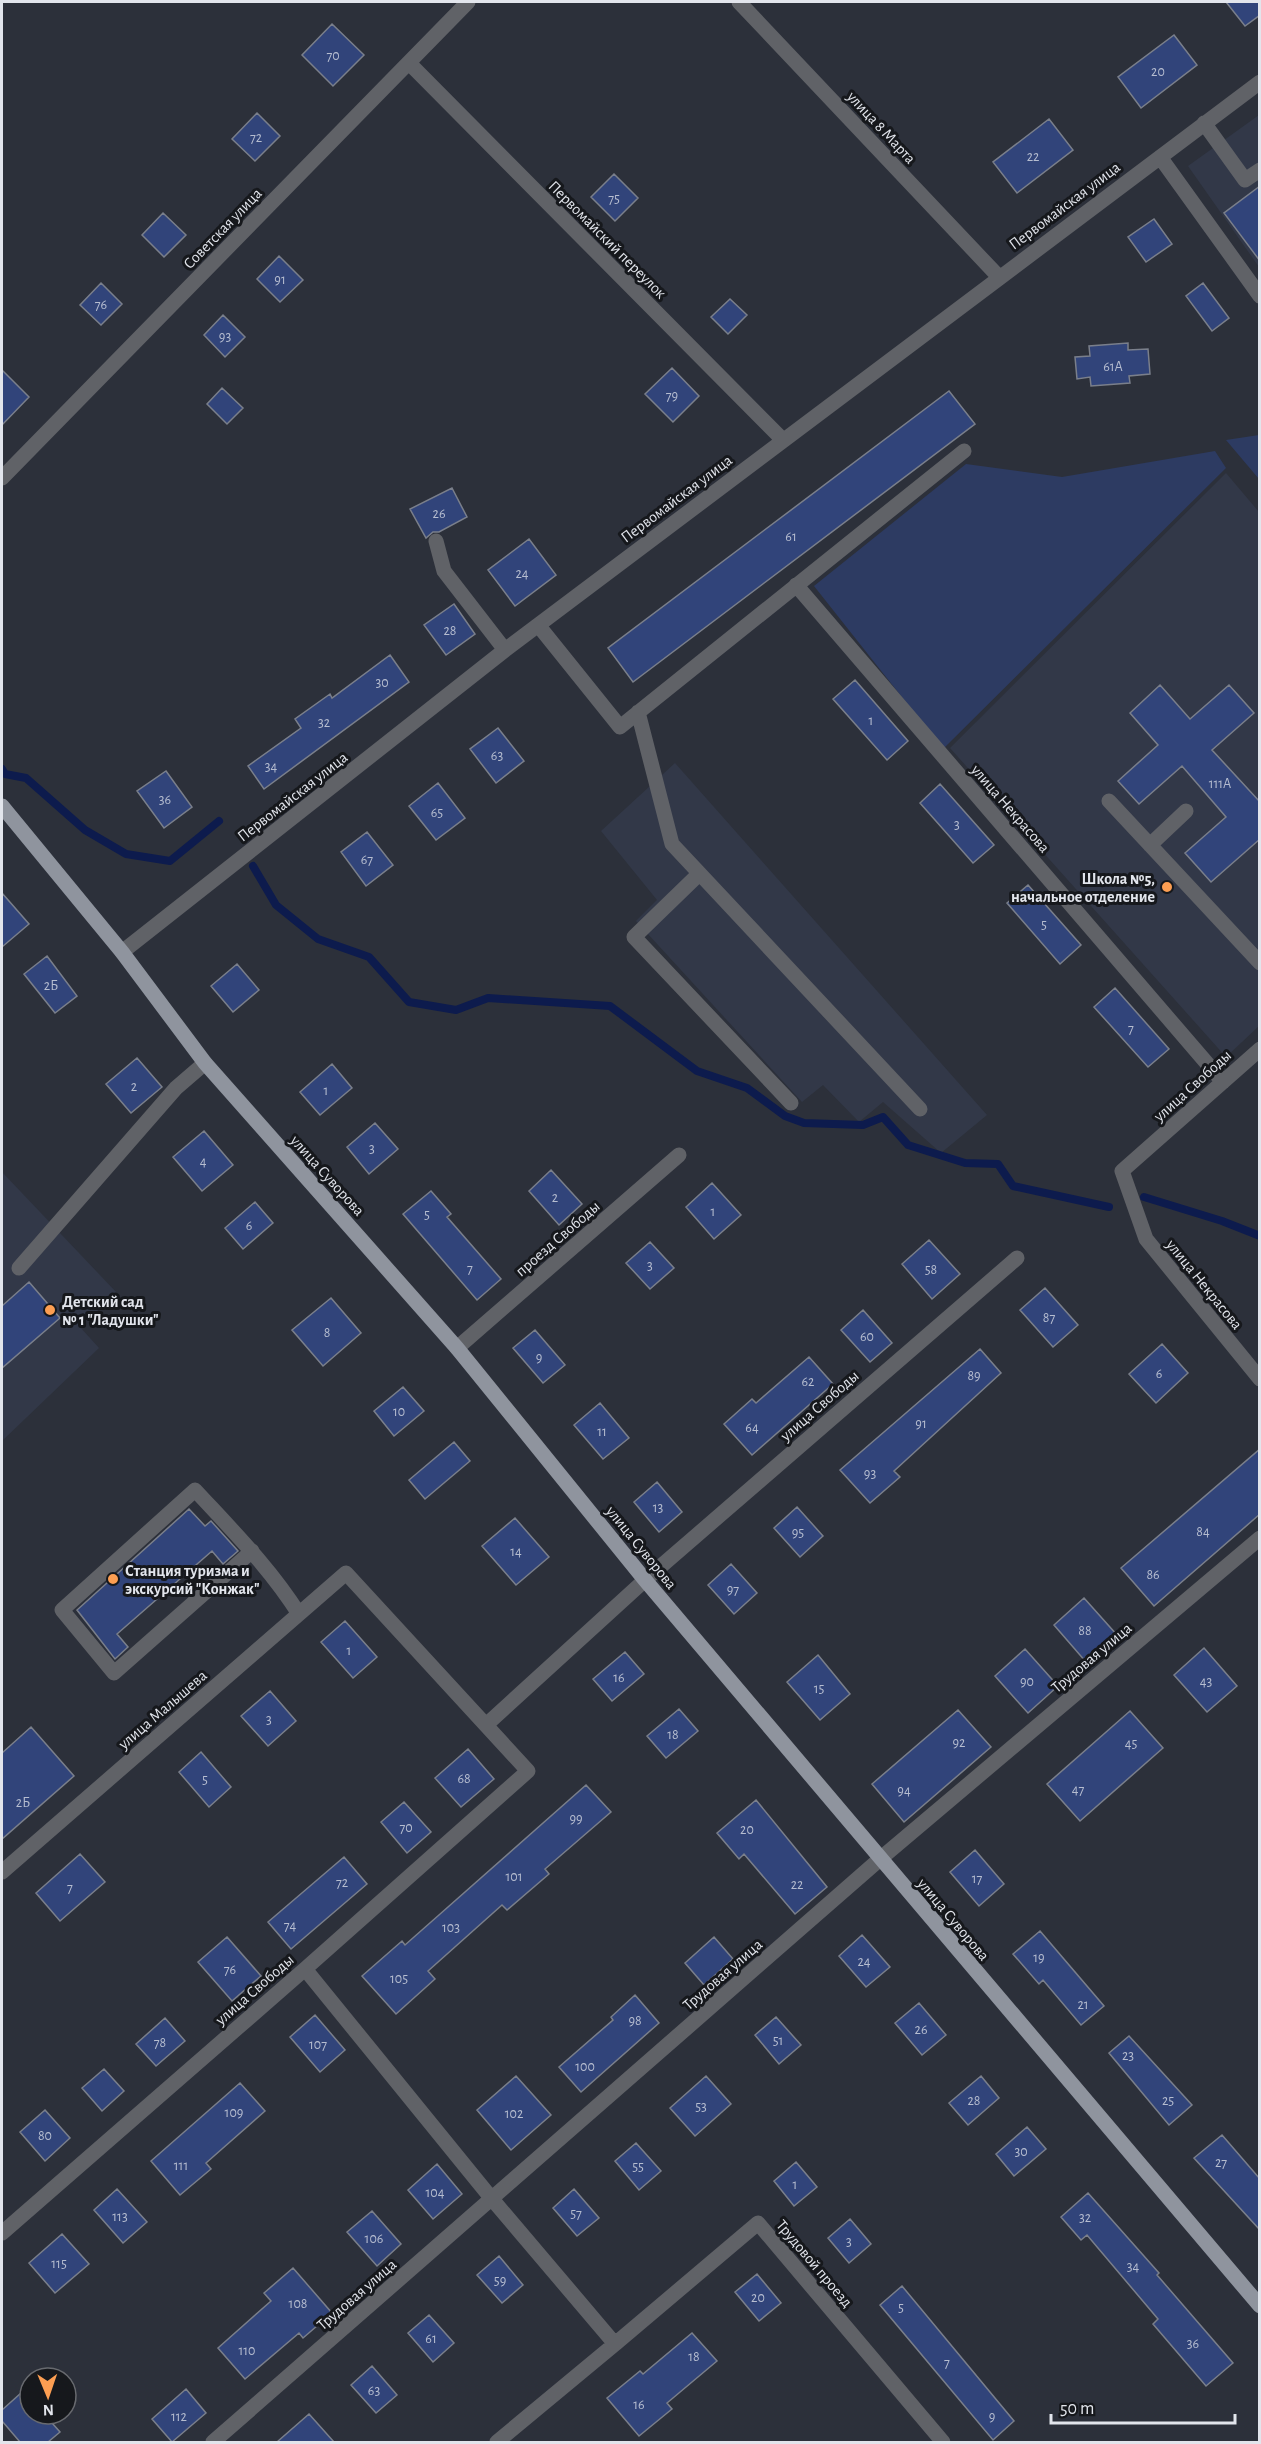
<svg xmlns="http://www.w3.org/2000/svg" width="1261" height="2444" font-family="'Alegreya Sans',sans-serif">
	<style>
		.built { fill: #323848 }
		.green { fill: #2d3b62 }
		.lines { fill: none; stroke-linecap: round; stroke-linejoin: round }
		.stream { stroke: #0d1b4d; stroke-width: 8 }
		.building { fill: #31447a; stroke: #7a7f8b; stroke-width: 1.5 }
		.minor { stroke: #606267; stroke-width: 15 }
		.major { stroke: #8f949e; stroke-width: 15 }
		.poi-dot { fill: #fc9e52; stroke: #16181c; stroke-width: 2 }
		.labels { text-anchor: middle; stroke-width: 6; stroke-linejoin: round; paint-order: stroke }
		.number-label { font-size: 14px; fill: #b6bdd0 }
		.street-label { font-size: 16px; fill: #e2e5ec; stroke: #16181c }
		.poi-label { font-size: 16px; font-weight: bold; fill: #e2e5ec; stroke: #16181c; text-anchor: start }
	</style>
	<rect width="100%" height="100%" fill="#2c303a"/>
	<!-- built -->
	<path class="built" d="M1259 115V267L1188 166Z
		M1226 473 1259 512V1026L1226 1057 950 748Z
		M675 763 987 1115 941 1153 883 1102 859 1122 823 1085 802 1102 636 921 657 900 601 831Z
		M2 1172 117 1293 80 1327 99 1348 2 1441Z"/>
	<!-- green -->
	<path class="green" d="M1259 435H1260L1259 479 1226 440Z
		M1215 451 1226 468 943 749 814 586 966 464 1062 477Z"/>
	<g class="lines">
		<!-- stream -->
		<path class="stream" d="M2 769 5 774 26 778 85 830 126 854 170 861 219 821
			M253 866 276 905 318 939 369 957 409 1002 456 1010 488 998 610 1006 697 1071 747 1088 785 1116 804 1123 863 1125 883 1117 908 1145 965 1163 998 1164 1013 1186 1109 1207
			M1144 1197 1222 1221 1260 1236"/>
	</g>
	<!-- building -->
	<path class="building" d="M1226 2H1260V15L1245 26Z
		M332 24 364 55 333 86 302 55Z
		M1174 35 1197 65 1141 108 1118 77Z
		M257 113 280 136 255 161 232 139Z
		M1049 119 1073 150 1017 193 993 162Z
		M614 174 638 198 615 221 591 197Z
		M1260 186V261L1224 213Z
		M163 213 186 235 164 257 142 235Z
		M1154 219 1172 244 1146 262 1128 237Z
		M279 256 303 280 280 302 257 279Z
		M101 283 122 304 101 325 80 305Z
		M1203 283 1229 318 1212 331 1186 296Z
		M730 299 747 315 728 334 711 317Z
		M223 315 245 337 225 357 204 335Z
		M1128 343V350L1148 349 1150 374 1129 376 1130 383 1091 386 1090 377 1077 379 1075 357 1090 356 1089 346Z
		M672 368 699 396 673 422 645 394Z
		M2 370 29 397 2 425Z
		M222 388 243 408 227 424 207 404Z
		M949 391 975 424 633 682 608 648Z
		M452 488 467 517 439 532H433L426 538 410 509Z
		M529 539 556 575 515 606 488 570Z
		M454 604 475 634 446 655 424 625Z
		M390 655 409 682 264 789 248 766 301 728 295 719 330 694 332 698Z
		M855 680 908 741 887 760 833 699Z
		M1160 685 1190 719 1229 685 1254 713 1212 750 1260 802V839L1211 882 1185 853 1226 817 1182 766 1139 804 1118 781 1158 745 1130 713Z
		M498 728 524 761 496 783 470 749Z
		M166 771 192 807 164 828 137 791Z
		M438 783 465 818 436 840 409 806Z
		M940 784 994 845 973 863 920 803Z
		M367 832 393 865 366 886 341 852Z
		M1028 885 1081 945 1060 964 1007 903Z
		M2 893 29 924 2 947Z
		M47 956 77 996 55 1013 24 974Z
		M237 964 259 990 233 1012 211 986Z
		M1115 988 1169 1049 1148 1067 1094 1007Z
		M137 1058 162 1087 131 1113 106 1084Z
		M332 1064 352 1088 320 1115 300 1092Z
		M375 1123 398 1149 369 1174 347 1147Z
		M204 1131 233 1165 202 1191 173 1157Z
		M551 1170 582 1204 559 1225 529 1191Z
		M712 1183 741 1215 714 1239 686 1207Z
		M431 1191 451 1214 447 1217 501 1279 477 1300 403 1214Z
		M255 1202 273 1223 243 1249 225 1228Z
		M929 1240 960 1274 932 1299 902 1264Z
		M650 1242 674 1268 650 1289 626 1263Z
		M29 1282 60 1318 2 1368V1306Z
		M1045 1288 1078 1325 1053 1347 1020 1310Z
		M331 1298 361 1333 323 1366 292 1330Z
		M863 1310 892 1343 870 1362 841 1330Z
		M535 1330 565 1365 543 1383 513 1348Z
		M1162 1344 1188 1373 1156 1403 1129 1374Z
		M980 1349 1001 1373 894 1471 900 1477 870 1503 840 1470Z
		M809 1357 833 1384 752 1455 724 1424 752 1399 756 1403Z
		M403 1387 424 1411 394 1436 374 1411Z
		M600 1403 629 1438 603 1459 574 1425Z
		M454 1442 470 1461 425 1499 409 1480Z
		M1260 1449V1514L1154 1606 1121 1568Z
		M657 1482 682 1512 659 1532 634 1502Z
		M797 1507 823 1536 800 1557 774 1528Z
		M189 1509 205 1526 211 1521 238 1551 223 1564 212 1551 117 1634 128 1647 115 1659 77 1610Z
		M515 1518 549 1557 516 1585 482 1546Z
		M731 1564 757 1593 734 1614 708 1585Z
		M1084 1598 1117 1635 1086 1662 1054 1625Z
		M345 1621 377 1657 353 1678 321 1642Z
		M1204 1648 1237 1686 1207 1712 1174 1675Z
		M1025 1649 1058 1686 1028 1713 995 1676Z
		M625 1652 644 1674 612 1701 593 1679Z
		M818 1655 850 1694 820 1720 787 1682Z
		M270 1691 296 1721 268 1746 241 1716Z
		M679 1709 698 1731 666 1758 647 1736Z
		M958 1710 991 1747 904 1822 872 1784Z
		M1130 1711 1163 1748 1080 1821 1047 1784Z
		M31 1727 74 1776 2 1839V1753Z
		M468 1749 494 1779 461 1807 435 1778Z
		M201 1752 231 1787 209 1807 179 1772Z
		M586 1785 611 1812 545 1869 549 1874 507 1910 502 1905 428 1971 435 1979 396 2014 362 1976 402 1941 405 1945Z
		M756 1800 827 1887 795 1914 744 1854 739 1859 717 1833Z
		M404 1802 431 1832 407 1853 381 1822Z
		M975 1850 1004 1884 979 1906 950 1872Z
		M80 1854 105 1882 60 1921 36 1893Z
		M344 1857 367 1884 291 1949 268 1922Z
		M1040 1931 1104 2006 1081 2025 1043 1980 1039 1984 1013 1954Z
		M862 1935 890 1967 866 1987 839 1956Z
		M227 1937 261 1976 232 2001 198 1962Z
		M714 1937 733 1959 704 1985 685 1963Z
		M635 1995 659 2023 581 2092 559 2067 613 2020 611 2017Z
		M919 2003 946 2035 922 2055 895 2023Z
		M315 2015 345 2050 320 2072 290 2037Z
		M776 2017 801 2045 779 2064 755 2035Z
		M165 2018 185 2041 156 2066 136 2044Z
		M1129 2036 1192 2105 1169 2125 1109 2053Z
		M104 2069 124 2091 102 2111 82 2088Z
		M516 2076 551 2115 511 2150 477 2110Z
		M706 2076 731 2104 695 2136 670 2108Z
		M981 2076 999 2098 968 2125 949 2103Z
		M240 2083 265 2111 206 2163 211 2169 180 2195 151 2161Z
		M45 2110 70 2138 45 2161 20 2132Z
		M1027 2127 1046 2149 1014 2176 996 2154Z
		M1222 2135 1260 2179V2230L1194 2158Z
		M636 2143 661 2171 639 2190 615 2161Z
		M796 2162 817 2187 794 2206 774 2181Z
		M437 2164 462 2194 433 2219 408 2190Z
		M117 2189 147 2222 123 2243 94 2210Z
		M574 2189 599 2218 577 2236 553 2208Z
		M1088 2193 1159 2273 1157 2275 1233 2363 1206 2386 1153 2324 1158 2319 1087 2235 1081 2240 1061 2217Z
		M372 2211 401 2244 377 2266 347 2232Z
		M850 2219 871 2244 849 2263 828 2238Z
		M62 2234 89 2264 55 2293 29 2263Z
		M499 2256 523 2285 502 2303 477 2275Z
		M293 2268 332 2313 303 2338 299 2333 245 2379 218 2348 271 2301 264 2293Z
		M757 2274 781 2303 759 2321 735 2292Z
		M902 2286 1014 2421 993 2440 880 2305Z
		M429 2315 454 2343 433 2362 408 2333Z
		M692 2333 717 2361 667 2403 672 2409 639 2436 607 2398 640 2371 643 2374Z
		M372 2366 397 2395 376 2413 351 2385Z
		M30 2385V2414H44L60 2432 48 2442H20L2 2421V2410Z
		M186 2389 206 2413 172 2442 152 2419Z
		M309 2414 334 2442H277Z"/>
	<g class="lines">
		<!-- minor -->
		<path class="minor" d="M739 2 999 277
			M409 63 783 440
			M1204 123 1245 180 1260 170
			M1160 157 1260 296
			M2 478 468 2
			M436 541 444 571 505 650
			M796 585 1223 1082
			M538 625 620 727 964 451
			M638 712 672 844 920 1109
			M1109 801 1260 963
			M1150 845 1186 811
			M699 874 634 937 791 1103
			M122 952 505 650 1260 82
			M1260 1049 1122 1171 1146 1239 1260 1379
			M19 1268 176 1088 205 1063
			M457 1348 679 1155
			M252 1551 114 1673 62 1610 195 1490C232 1530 270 1568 299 1614
			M486 1725 645 1580 1017 1258
			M2 1872 346 1573 528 1771 305 1969 2 2233
			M305 1969 492 2199 615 2344 497 2442
			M615 2344 758 2223 943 2442
			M213 2442 880 1859 1260 1538"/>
		<!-- major -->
		<path class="major" d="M2 806 122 952 205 1063 457 1348 645 1580 1260 2306"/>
	</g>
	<!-- markers -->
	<g class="poi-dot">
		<circle cx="1167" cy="887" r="6"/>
		<circle cx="50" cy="1310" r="6"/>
		<circle cx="113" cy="1579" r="6"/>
	</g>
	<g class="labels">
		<!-- number labels -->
		<g class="number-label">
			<text x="333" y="60">70</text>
			<text x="1158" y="76">20</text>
			<text x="256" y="142">72</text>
			<text x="1033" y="161">22</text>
			<text x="614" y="203">75</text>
			<text x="280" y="284">91</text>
			<text x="101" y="309">76</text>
			<text x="225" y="341">93</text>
			<text x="1113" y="371">61А</text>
			<text x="672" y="400">79</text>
			<text x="439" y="518">26</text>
			<text x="791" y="541">61</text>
			<text x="522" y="578">24</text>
			<text x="450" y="635">28</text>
			<text x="382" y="687">30</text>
			<text x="871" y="725">1</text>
			<text x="324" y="727">32</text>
			<text x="497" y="760">63</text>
			<text x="271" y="771">34</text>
			<text x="1220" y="788">111А</text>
			<text x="165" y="804">36</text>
			<text x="437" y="817">65</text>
			<text x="957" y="829">3</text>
			<text x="367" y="864">67</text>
			<text x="1044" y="929">5</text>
			<text x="51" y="990">2Б</text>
			<text x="1131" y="1033">7</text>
			<text x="134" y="1091">2</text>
			<text x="326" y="1095">1</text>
			<text x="372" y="1153">3</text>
			<text x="203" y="1166">4</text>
			<text x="555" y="1202">2</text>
			<text x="713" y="1216">1</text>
			<text x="427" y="1219">5</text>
			<text x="249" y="1230">6</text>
			<text x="650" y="1270">3</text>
			<text x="470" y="1273">7</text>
			<text x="931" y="1274">58</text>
			<text x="1049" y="1322">87</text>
			<text x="327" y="1337">8</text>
			<text x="867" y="1341">60</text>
			<text x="539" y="1362">9</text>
			<text x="1159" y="1378">6</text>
			<text x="974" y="1380">89</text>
			<text x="808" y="1386">62</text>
			<text x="399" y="1416">10</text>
			<text x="921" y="1428">91</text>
			<text x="752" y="1432">64</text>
			<text x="602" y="1436">11</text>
			<text x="870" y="1478">93</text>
			<text x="658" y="1512">13</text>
			<text x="1203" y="1536">84</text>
			<text x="798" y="1537">95</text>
			<text x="516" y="1556">14</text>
			<text x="1153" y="1579">86</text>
			<text x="733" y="1594">97</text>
			<text x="1085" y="1635">88</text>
			<text x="349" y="1655">1</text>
			<text x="619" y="1682">16</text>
			<text x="1027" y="1686">90</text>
			<text x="1206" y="1686">43</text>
			<text x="819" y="1693">15</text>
			<text x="269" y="1724">3</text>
			<text x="673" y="1739">18</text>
			<text x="959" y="1747">92</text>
			<text x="1131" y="1748">45</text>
			<text x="464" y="1783">68</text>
			<text x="205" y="1784">5</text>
			<text x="1078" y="1794">47</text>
			<text x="904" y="1795">94</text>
			<text x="23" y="1807">2Б</text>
			<text x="576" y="1823">99</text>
			<text x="406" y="1832">70</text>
			<text x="747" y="1834">20</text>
			<text x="514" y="1881">101</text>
			<text x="977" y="1883">17</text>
			<text x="342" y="1887">72</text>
			<text x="797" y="1889">22</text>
			<text x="70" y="1892">7</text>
			<text x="290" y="1930">74</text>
			<text x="451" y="1932">103</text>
			<text x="1039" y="1962">19</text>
			<text x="864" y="1966">24</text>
			<text x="230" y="1974">76</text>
			<text x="399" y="1983">105</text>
			<text x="1083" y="2009">21</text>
			<text x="635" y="2025">98</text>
			<text x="921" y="2034">26</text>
			<text x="778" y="2045">51</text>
			<text x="160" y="2047">78</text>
			<text x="318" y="2049">107</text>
			<text x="1128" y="2060">23</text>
			<text x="585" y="2071">100</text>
			<text x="974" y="2105">28</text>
			<text x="1168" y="2105">25</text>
			<text x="701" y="2111">53</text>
			<text x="234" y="2117">109</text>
			<text x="514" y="2118">102</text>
			<text x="45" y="2140">80</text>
			<text x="1021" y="2156">30</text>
			<text x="1221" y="2167">27</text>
			<text x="181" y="2170">111</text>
			<text x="638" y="2171">55</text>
			<text x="795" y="2189">1</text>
			<text x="435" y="2197">104</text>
			<text x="576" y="2218">57</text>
			<text x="120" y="2221">113</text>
			<text x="1085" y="2222">32</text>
			<text x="374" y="2243">106</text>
			<text x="849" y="2246">3</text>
			<text x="59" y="2268">115</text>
			<text x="1133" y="2271">34</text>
			<text x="500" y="2285">59</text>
			<text x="758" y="2302">20</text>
			<text x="298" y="2308">108</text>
			<text x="901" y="2312">5</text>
			<text x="431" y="2343">61</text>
			<text x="1193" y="2348">36</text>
			<text x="247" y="2355">110</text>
			<text x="694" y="2361">18</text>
			<text x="947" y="2367">7</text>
			<text x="374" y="2395">63</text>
			<text x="639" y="2409">16</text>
			<text x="179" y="2421">112</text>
			<text x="992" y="2421">9</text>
		</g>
		<!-- street labels -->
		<g class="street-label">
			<text transform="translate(882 127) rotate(47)" y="6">улица 8 Марта</text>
			<text transform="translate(1064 205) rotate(-37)" y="6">Первомайская улица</text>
			<text transform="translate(222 228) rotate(-46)" y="6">Советская улица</text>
			<text transform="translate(608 239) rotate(45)" y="6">Первомайский переулок</text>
			<text transform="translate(676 498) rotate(-37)" y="6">Первомайская улица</text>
			<text transform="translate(292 796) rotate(-38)" y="6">Первомайская улица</text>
			<text transform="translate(1011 808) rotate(49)" y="6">улица Некрасова</text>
			<text transform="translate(1192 1085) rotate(-42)" y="6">улица Свободы</text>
			<text transform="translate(328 1175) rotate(48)" y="6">улица Суворова</text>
			<text transform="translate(557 1238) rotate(-41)" y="6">проезд Свободы</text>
			<text transform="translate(1205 1284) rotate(51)" y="6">улица Некрасова</text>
			<text transform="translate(819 1405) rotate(-41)" y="6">улица Свободы</text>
			<text transform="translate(642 1547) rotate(51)" y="6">улица Суворова</text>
			<text transform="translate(1091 1657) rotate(-40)" y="6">Трудовая улица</text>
			<text transform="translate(162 1709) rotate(-41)" y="6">улица Малышева</text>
			<text transform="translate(954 1919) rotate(50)" y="6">улица Суворова</text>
			<text transform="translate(722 1974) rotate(-41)" y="6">Трудовая улица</text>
			<text transform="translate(254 1989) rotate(-41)" y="6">улица Свободы</text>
			<text transform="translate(815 2263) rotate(50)" y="6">Трудовой проезд</text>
			<text transform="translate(356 2294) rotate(-41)" y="6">Трудовая улица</text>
		</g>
		<!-- poi labels -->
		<g class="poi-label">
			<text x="1155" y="884" text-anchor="end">Школа №5,<tspan x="1155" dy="18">начальное отделение</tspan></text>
			<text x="62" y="1307">Детский сад<tspan x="62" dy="18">№ 1 "Ладушки"</tspan></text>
			<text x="125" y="1576">Станция туризма и<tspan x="125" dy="18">экскурсий "Конжак"</tspan></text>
		</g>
	</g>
	<!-- border -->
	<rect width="1261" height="2444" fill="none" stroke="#e2e5ec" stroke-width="6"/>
	<!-- north arrow -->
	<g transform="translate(48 2396) rotate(178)"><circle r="28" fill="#16181c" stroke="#686a6f" stroke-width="1.5"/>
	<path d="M0-4.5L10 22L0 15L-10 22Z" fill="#fc9e52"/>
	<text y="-9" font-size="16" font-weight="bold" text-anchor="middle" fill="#e2e5ec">N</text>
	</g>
	<!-- scale -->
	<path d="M1051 2414v9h184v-9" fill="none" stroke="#e2e5ec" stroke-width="3"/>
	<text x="1060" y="2414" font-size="18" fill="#e2e5ec" stroke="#16181c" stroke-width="4.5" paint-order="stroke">50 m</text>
</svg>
